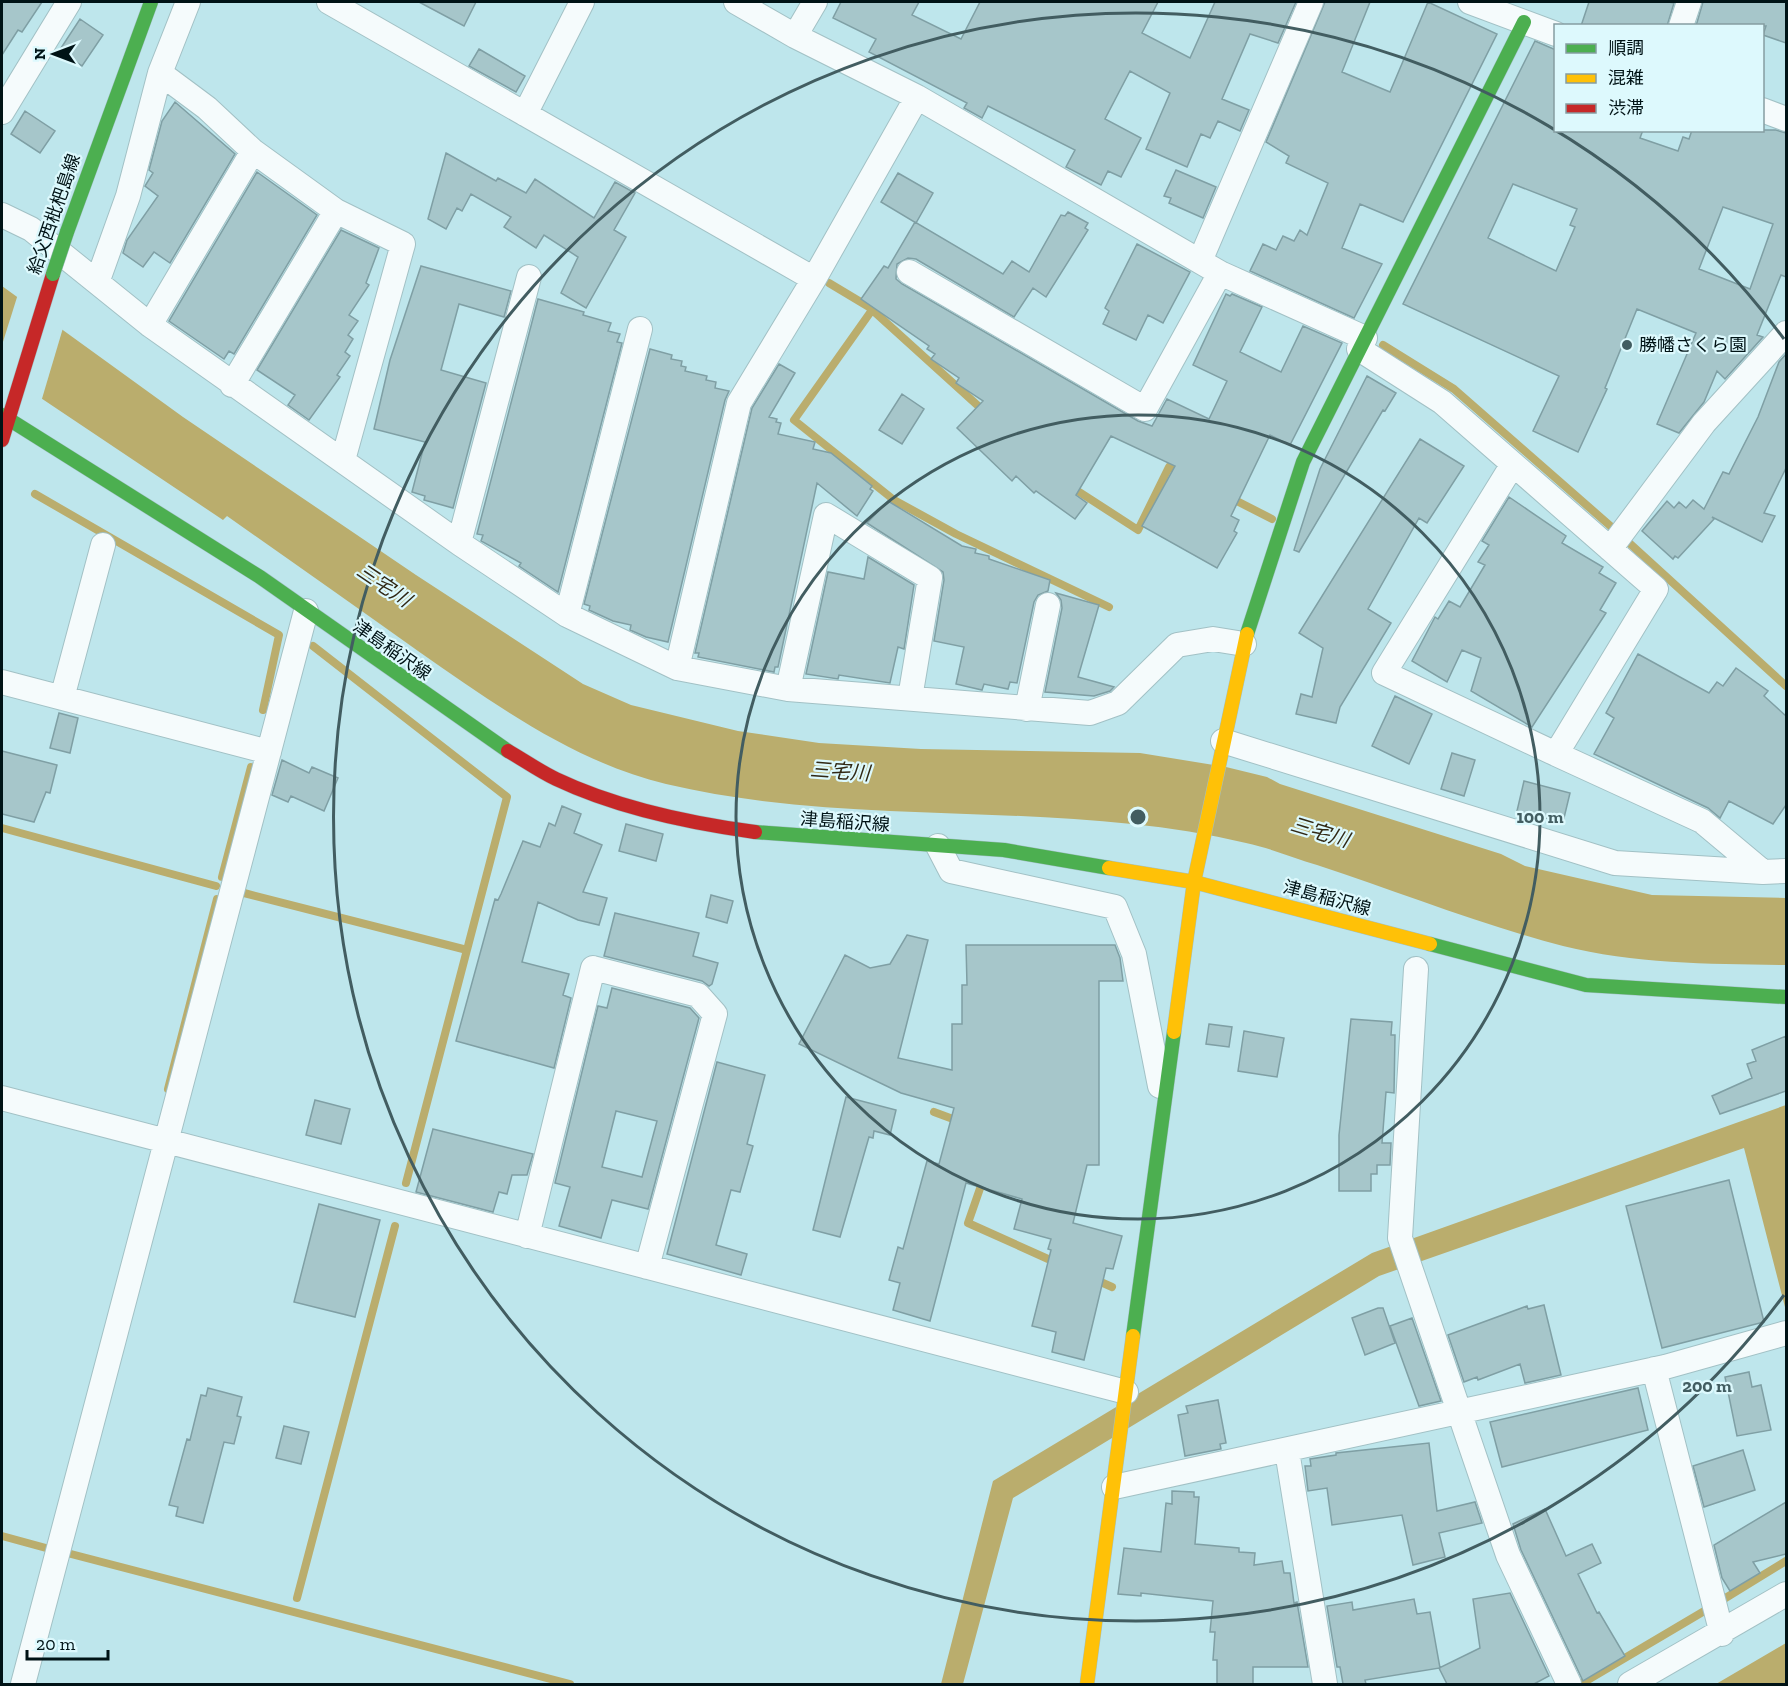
<svg xmlns="http://www.w3.org/2000/svg" width="1788" height="1686" font-family="'Zilla Slab','Noto Sans JP',serif">
	<style>
		.water { fill: #baad6d }
		.pier { fill: #bee6ec }
		.lines { fill: none; stroke-linecap: round; stroke-linejoin: round }
		.stream { stroke: #baad6d; stroke-width: 8 }
		.building { fill: #a6c6ca; stroke: #7f9fa4; stroke-width: 1.5; fill-rule: evenodd }
		.street-casing { stroke: #a2c1c5; stroke-width: 26 }
		.fast-casing { stroke: #a2c1c5; stroke-width: 15 }
		.slow-casing { stroke: #a2c1c5; stroke-width: 15 }
		.jam-casing { stroke: #a2c1c5; stroke-width: 15 }
		.street { stroke: #f5fbfc; stroke-width: 24 }
		.fast { stroke: #4caf50; stroke-width: 14 }
		.slow { stroke: #ffc107; stroke-width: 14 }
		.jam { stroke: #c62828; stroke-width: 14 }
		.fast-bridge-casing { stroke: #a2c1c5; stroke-width: 15; stroke-linecap: butt }
		.fast-bridge { stroke: #4caf50; stroke-width: 14 }
		.ring { fill: none; stroke: #425d61; stroke-width: 3 }
		.poi-dot { fill: #425d61; stroke: #ddf9fd; stroke-width: 2 }
		.labels { text-anchor: middle; stroke-width: 4.5; stroke-linejoin: round; paint-order: stroke }
		.street-label { font-size: 18px; fill: #001316; stroke: #ddf9fd }
		.poi-label { font-size: 18px; fill: #001316; stroke: #ddf9fd; text-anchor: start }
		.water-label { font-size: 20px; font-style: italic; fill: #312814; stroke: #ddf9fd }
		.centre { fill: #425d61; stroke: #ddf9fd; stroke-width: 3 }
		.ring-label { font-size: 18px; text-anchor: middle; font-weight: bold; fill: #425d61; stroke: #ddf9fd; stroke-width: 4.5; stroke-linejoin: round; paint-order: stroke }
	</style>
	<rect width="100%" height="100%" fill="#bee6ec"/>
	<!-- water -->
	<path class="water" d="M2 286 183 417 416 575 583 684 631 705 738 731 819 743 921 749 1140 753 1226 767 1267 777 1280 784 1501 854 1525 866 1652 895 1786 898V965C1712 964 1635 964 1563 946 1479 924 1399 892 1317 865 1294 858 1270 848 1246 843 1056 798 856 829 666 784 572 761 496 705 418 651 355 606 291 561 227 516L223 520 2 372Z
		M1786 1105V1311L1744 1148 1379 1276 1013 1498 963 1684H941L993 1481 1372 1253Z
		M1786 1643V1684H1716Z"/>
	<!-- pier -->
	<path class="pier" d="M18 294 63 328 41 402 2 375V345Z"/>
	<g class="lines">
		<!-- stream -->
		<path class="stream" d="M829 283 869 307 986 413
			M872 310 794 420 894 500 956 534 1109 607
			M1383 345 1454 389 1615 530 1786 686
			M1070 486 1138 530 1169 467 1182 473
			M35 494 279 635 263 710
			M1229 497 1272 519
			M313 646 507 797 406 1183
			M2 828 216 886
			M222 877 251 767
			M244 893 467 950
			M168 1089 217 899
			M934 1112 961 1122
			M984 1177 968 1223 1057 1263
			M1094 1279 1112 1287
			M2 1536 46 1548
			M71 1554 570 1684
			M297 1598 395 1226
			M1719 1602 1786 1561
			M1581 1684 1706 1610"/>
	</g>
	<!-- building -->
	<path class="building" d="M2 2H42L22 32 18 30 2 55Z
		M419 2H476L464 26Z
		M841 2H919L912 15 961 39 980 2H1158L1142 33 1190 58 1215 2H1296L1278 43 1250 34 1222 99 1249 110 1240 131 1218 121 1210 138 1201 134 1187 167 1146 149 1170 93 1130 71 1105 119 1141 138 1121 177 1108 171 1101 185 1066 167 1075 150 988 106 982 118 964 108 967 103 869 52 876 39 833 18Z
		M1325 2H1370L1342 72 1390 92 1428 2 1497 34 1403 222 1360 204 1342 248 1382 264 1354 318 1250 271 1263 244 1276 250 1283 236 1294 241 1300 230 1307 235 1328 183 1286 163 1289 156 1266 142Z
		M1589 2H1668L1674 3 1667 26H1581Z
		M1703 2H1786V43L1763 35 1766 26H1696Z
		M80 19 103 35 82 66 59 51Z
		M1535 41 1556 50V130H1643L1640 138 1678 151 1683 137 1689 139 1692 130H1776L1786 133V277L1781 275 1757 335 1763 337 1725 379 1717 371 1704 402 1679 433 1657 424 1696 333 1637 309 1605 388 1607 389 1578 452 1533 431 1559 376 1403 304ZM1513 184 1577 209 1570 225 1575 227 1556 271 1488 238ZM1723 207 1773 224 1750 289 1699 269Z
		M479 49 525 76 516 92 469 66Z
		M175 102 235 154 170 263 154 252 143 267 123 253 127 240 158 196 145 186 153 173 149 170 162 121Z
		M25 111 55 131 40 153 11 134Z
		M446 153 496 181 498 178 526 193 535 179 594 218 615 182 635 193 614 230 626 237 586 308 561 293 578 257 544 235 536 248 504 227 511 217 471 194 462 211 457 208 446 229 428 219Z
		M1176 170 1216 187 1203 218 1169 203 1171 198 1164 196Z
		M257 172 317 215 234 354 229 351 224 359 169 321Z
		M898 173 933 193 916 223 881 202Z
		M1068 212 1088 223 1085 228 1088 230 1046 297 1033 288 1014 317 916 259 908 258 897 264 896 279 902 284 1138 421 1152 426 1167 399 1209 419 1227 381 1193 365 1226 294 1230 296 1232 294 1262 307 1240 352 1281 372 1303 326 1342 343 1290 445 1270 435 1231 516 1239 520 1234 531 1237 533 1217 568 1142 526 1175 466 1111 436 1076 495 1087 503 1075 519 1036 491 1034 493 1016 476 1012 481 957 428 983 401 956 383 959 378 931 359 935 354 927 349 929 346 861 299 884 266 888 268 915 222 1003 274 1012 261 1029 272 1061 215 1065 216Z
		M341 230 379 248 366 283 369 285 349 315 358 321 348 335 353 339 345 352 350 356 337 375 340 377 309 420 288 405 295 395 257 370Z
		M1137 244 1190 272 1163 323 1148 315 1136 340 1103 324 1109 311 1105 308Z
		M421 266 511 291 504 317 459 304 441 370 486 383 453 508 424 500 425 496 412 492 425 442 374 429 390 360Z
		M538 299 584 312 583 315 611 323 608 331 620 334 617 342 622 343 558 592 519 566 521 563 481 541 483 535 477 534Z
		M650 349 672 355 671 359 682 361 681 366 686 367 685 371 707 376 706 380 716 382 715 388 729 391 725 400 668 642 646 637 630 630 631 625 613 621 589 610 590 606 584 604Z
		M1786 354V468L1764 513 1775 516 1762 542 1712 517 1714 519 1678 558 1675 556 1673 559 1642 531 1667 501 1674 508 1679 502 1686 508 1693 500 1704 509 1723 472 1729 474 1758 417 1779 362Z
		M779 364 795 373 769 417 777 419 776 422 781 423 778 434 815 442 813 449 831 453 872 486 870 489 873 491 857 516 817 483 778 667H775L774 672 698 657 699 653H695L752 408Z
		M1367 376 1396 393 1385 411 1383 410 1299 552 1294 550 1320 469Z
		M902 394 924 409 902 444 879 430Z
		M1420 439 1464 466 1427 523 1419 518 1368 609 1391 623 1340 707 1336 723 1296 714 1301 694 1312 697 1323 648 1299 633Z
		M1509 497 1566 536 1562 543 1603 567 1599 573 1616 583 1600 610 1606 613 1532 727 1471 691 1481 658 1462 650 1447 682 1412 661 1435 617 1438 619 1449 601 1460 607 1485 565 1478 562 1489 545 1482 541Z
		M888 501 962 546 976 549 975 553 989 556V559L1050 580 1048 591 1038 595 1034 602 1017 683 1010 682 1008 689 984 684 982 690 956 684 964 647 934 641 944 580 943 572 867 523Z
		M868 557 914 585 904 649 898 647 890 683 839 675 838 679 806 674 828 572 864 579Z
		M1056 593 1099 605 1078 677 1114 687 1110 691 1094 696 1045 692 1062 608 1061 600Z
		M1638 654 1709 693 1717 682 1723 686 1736 668 1768 691 1764 696 1786 716V805L1773 824 1729 801 1720 818 1708 808 1594 754 1614 718 1606 713Z
		M1395 696 1432 714 1409 764 1372 746Z
		M59 713 78 718 70 753 50 748Z
		M2 751 57 765 50 793 46 792 34 822 2 814Z
		M1452 753 1475 760 1464 796 1441 789Z
		M282 760 309 773 312 767 338 778 324 811 291 796 288 802 272 795Z
		M1524 781 1570 793 1563 822 1517 811Z
		M562 806 581 814 574 833 602 845 583 892 607 898 599 925 578 920 538 902 522 962 569 974 563 995 571 998 554 1068 456 1041 495 899 498 900 501 894 523 841 540 847 549 823 555 826Z
		M626 824 663 834 656 861 619 851Z
		M711 895 733 901 727 923 706 917Z
		M615 913 699 933 693 956 718 963 712 984 709 986 702 981 604 956Z
		M907 935 928 940 898 1058 952 1070V1024H962V985H967L966 945H1115L1120 958 1123 981H1099V1165H1087L1073 1223 1122 1236 1113 1269 1106 1268 1084 1360 1052 1352 1056 1332 1032 1326 1051 1250 1048 1249 1051 1239 1014 1229 1022 1199 966 1183 930 1321 893 1310 900 1283 889 1280 898 1247 903 1249 927 1161 939 1164 954 1108 901 1093 799 1044 845 955 870 968 890 964Z
		M612 988 690 1008 699 1018 648 1209 612 1200 601 1238 559 1226 570 1187 555 1183 598 1006 607 1008ZM616 1111 657 1121 642 1177 602 1167Z
		M1351 1019 1392 1022 1391 1035H1395L1394 1093 1386 1092 1382 1143H1391L1390 1165H1377V1174H1371V1191H1339V1135Z
		M1209 1024 1232 1027 1229 1047 1206 1044Z
		M1244 1031 1284 1038 1277 1077 1238 1071Z
		M1786 1036V1091L1720 1114 1712 1096 1752 1078 1747 1064 1756 1061 1752 1050Z
		M717 1062 765 1075 747 1144 753 1146 740 1192 731 1190 716 1245 747 1254 741 1275 667 1254Z
		M846 1097 896 1110 890 1135 874 1131 873 1138 869 1137 840 1237 813 1230Z
		M315 1100 350 1109 341 1144 306 1135Z
		M433 1129 533 1154 527 1175H512L507 1194 499 1192 493 1212 416 1192Z
		M1729 1180 1764 1322 1662 1348 1626 1206Z
		M319 1204 380 1220 355 1317 294 1302Z
		M1544 1305 1561 1375 1525 1383 1520 1364 1478 1380 1477 1377 1464 1382 1448 1335 1527 1306 1528 1309Z
		M1378 1308H1383L1395 1343 1365 1355 1352 1318Z
		M1412 1318 1441 1401 1419 1406 1390 1326Z
		M1749 1372 1752 1387 1761 1385 1771 1430 1737 1436 1725 1377Z
		M208 1388 242 1397 237 1416 241 1417 234 1444 224 1442 203 1523 176 1516 178 1507 169 1505 187 1439 190 1440 201 1395 206 1396Z
		M1638 1388 1648 1430 1502 1467 1490 1422Z
		M1218 1400 1226 1443 1220 1444 1221 1449 1185 1456 1178 1415 1188 1413 1186 1406Z
		M284 1426 309 1432 301 1464 276 1458Z
		M1429 1443 1437 1511 1475 1502 1482 1523 1439 1533 1445 1557 1413 1565 1402 1515 1332 1525 1327 1488 1308 1491 1305 1466H1311L1310 1459 1336 1455V1453Z
		M1743 1450 1755 1490 1704 1507 1693 1466Z
		M1172 1491 1194 1492V1497H1199L1195 1544 1239 1548V1552L1255 1553 1254 1565 1282 1561 1284 1573H1290L1294 1603 1297 1602 1308 1667H1253V1684H1217V1660H1213L1215 1632H1210L1213 1601 1141 1593V1596L1118 1594 1124 1548 1161 1552 1166 1503 1172 1504Z
		M1786 1502V1554L1753 1562 1760 1573 1730 1591 1722 1578 1714 1545Z
		M1545 1509 1566 1556 1592 1544 1601 1563 1578 1574 1597 1613 1599 1612 1625 1656 1583 1681 1521 1550 1513 1524Z
		M1510 1593 1549 1676 1534 1684H1447L1439 1668 1480 1648 1473 1599Z
		M1414 1599 1417 1614 1430 1612 1440 1668 1365 1680 1366 1684H1343L1340 1667H1337L1327 1606 1352 1602 1353 1610Z"/>
	<g class="lines">
		<!-- street casing -->
		<g class="street-casing">
			<path id="street" d="M188 2 160 73 207 108 253 151 336 211 232 385
				M329 2 814 279 917 97
				M736 2 795 36 917 97 1220 273 1365 338
				M1470 2 1556 34
				M1681 26 1689 2
				M795 36 815 2
				M1762 110 1786 119
				M2 112 69 2
				M525 114 582 2
				M336 211 403 244 343 460
				M2 215 31 229 150 325 459 543 567 615 677 668 788 689 1090 713 1118 703 1177 645 1213 639 1244 644
				M1200 261 1311 2
				M909 272 1145 409 1220 273
				M98 280 128 196 160 73
				M150 325 253 151
				M1359 349 1442 402 1656 589 1556 754 1702 821 1763 872
				M1513 464 1384 673 1556 754
				M459 543 529 277
				M1610 549 1704 423 1786 333
				M567 615 640 329
				M677 668 739 403 814 279
				M2 682 269 752
				M788 689 826 515 930 578 910 698
				M62 698 103 545
				M1027 709 1048 605
				M1223 741 1615 863 1763 872 1786 871
				M938 846 951 871 1115 907 1134 954 1160 1086
				M1416 969 1400 1238 1508 1555 1569 1684
				M2 1098 1126 1392
				M527 1236 593 968 698 995 715 1014 647 1267
				M1654 1369 1722 1634
				M1287 1451 1325 1684
				M1114 1487 1665 1367 1786 1333
				M23 1684 306 611
				M1630 1684 1786 1594"/>
		</g>
		<!-- fast casing -->
		<g class="fast-casing">
			<path id="fast" d="M67 232 151 2
				M2 415 260 577 508 751
				M1247 634 1303 462 1524 22
				M755 832 1004 850 1109 868
				M1430 944 1586 985 1786 997
				M1133 1336 1174 1032"/>
		</g>
		<!-- slow casing -->
		<g class="slow-casing">
			<path id="slow" d="M1109 868 1194 882 1430 944
				M1174 1032 1194 882 1247 634
				M1087 1684 1133 1336"/>
		</g>
		<!-- jam casing -->
		<g class="jam-casing">
			<path id="jam" d="M2 440 53 274
				M508 751C524 760 539 771 556 779 617 808 689 823 755 832"/>
		</g>
		<!-- street -->
		<use href="#street" class="street"/>
		<!-- fast -->
		<use href="#fast" class="fast"/>
		<!-- slow -->
		<use href="#slow" class="slow"/>
		<!-- jam -->
		<use href="#jam" class="jam"/>
		<!-- fast-bridge casing -->
		<g class="fast-bridge-casing">
			<path id="fast-bridge" d="M53 274 67 232"/>
		</g>
		<!-- fast-bridge -->
		<use href="#fast-bridge" class="fast-bridge"/>
	</g>
	<!-- distance rings -->
	<g class="ring">
		<circle cx="1138" cy="817" r="402"/>
		<path d="M1784 1295A804 804 0 1 1 1784 339"/>
	</g>
	<!-- markers -->
	<circle class="poi-dot" cx="1627" cy="345" r="6"/>
	<g class="labels">
		<!-- street labels -->
		<g class="street-label">
			<text transform="translate(54 214) rotate(-71)" y="6">給父西枇杷島線</text>
			<text transform="translate(392 650) rotate(35)" y="6">津島稲沢線</text>
			<text transform="translate(845 822) rotate(4)" y="6">津島稲沢線</text>
			<text transform="translate(1327 898) rotate(15)" y="6">津島稲沢線</text>
		</g>
		<!-- poi labels -->
		<g class="poi-label">
			<text x="1639" y="351">勝幡さくら園</text>
		</g>
		<!-- water labels -->
		<g class="water-label">
			<text transform="translate(384 585) rotate(34)" y="7">三宅川</text>
			<text transform="translate(840 771) rotate(4)" y="7">三宅川</text>
			<text transform="translate(1320 832) rotate(17)" y="7">三宅川</text>
		</g>
	</g>
	<circle cx="1138" cy="817" r="9" class="centre"/>
	<g class="ring-label">
		<text x="1540" y="823">100 m</text>
		<text x="1707" y="1392">200 m</text>
	</g>
	<!-- border -->
	<rect width="1788" height="1686" fill="none" stroke="#001316" stroke-width="6"/>
	<!-- legend -->
	<rect x="1554" y="24" width="210" height="108" fill="#ddf9fd" stroke="#859da1" stroke-width="1.5"/>
	<rect x="1566" y="44" width="30" height="9" fill="#4caf50" stroke="#859da1" stroke-width="1.5"/>
	<text x="1608" y="54" font-size="18" fill="#001316">順調</text>
	<rect x="1566" y="74" width="30" height="9" fill="#ffc107" stroke="#859da1" stroke-width="1.5"/>
	<text x="1608" y="84" font-size="18" fill="#001316">混雑</text>
	<rect x="1566" y="104" width="30" height="9" fill="#c62828" stroke="#859da1" stroke-width="1.5"/>
	<text x="1608" y="114" font-size="18" fill="#001316">渋滞</text>
	<!-- north arrow -->
	<g transform="translate(54 54) rotate(270)" stroke="#ddf9fd" stroke-width="4.5" paint-order="stroke">
	<path d="M0-4.5L10 22L0 15L-10 22Z" fill="#001316"/>
	<text y="-9" font-size="16" font-weight="bold" text-anchor="middle" fill="#001316">N</text>
	</g>
	<!-- scale -->
	<path d="M27 1650v9h81v-9" fill="none" stroke="#001316" stroke-width="3"/>
	<text x="36" y="1650" font-size="18" fill="#001316" stroke="#ddf9fd" stroke-width="4.5" paint-order="stroke">20 m</text>
</svg>
